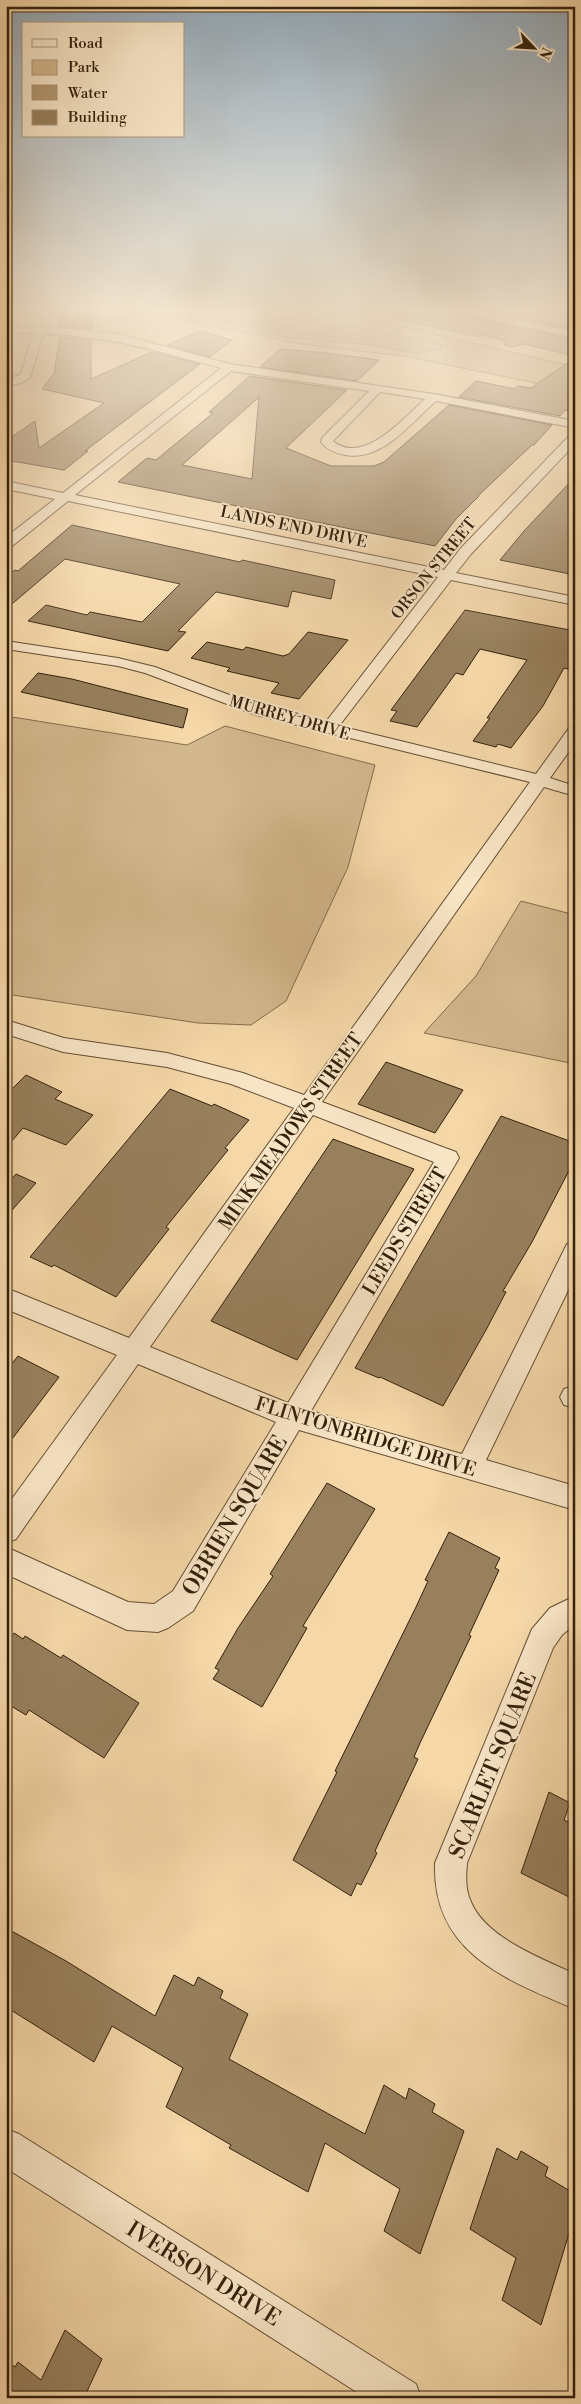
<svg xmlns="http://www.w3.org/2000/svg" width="581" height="2404" font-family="'Libre Bodoni',serif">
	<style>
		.green { fill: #d4b88d; stroke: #846c4c }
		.water { fill: #b39973; stroke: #80694a }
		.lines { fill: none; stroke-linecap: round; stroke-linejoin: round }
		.shore { stroke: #745d40; stroke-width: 1 }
		.building { fill: #98805d; stroke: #34210c; fill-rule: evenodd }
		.street-casing { stroke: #644e33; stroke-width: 2 }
		.street { fill: #f8e5c6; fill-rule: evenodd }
		.labels { text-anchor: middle; stroke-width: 4; stroke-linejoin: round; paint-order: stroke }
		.far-street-label { font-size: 16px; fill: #34210c; stroke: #f8e5c6 }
		.street-label { font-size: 19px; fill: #34210c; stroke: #f8e5c6 }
		.near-street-label { font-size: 22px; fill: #34210c; stroke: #f8e5c6 }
	</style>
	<rect width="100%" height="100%" fill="#f5d7a8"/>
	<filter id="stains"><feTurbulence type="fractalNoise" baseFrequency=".004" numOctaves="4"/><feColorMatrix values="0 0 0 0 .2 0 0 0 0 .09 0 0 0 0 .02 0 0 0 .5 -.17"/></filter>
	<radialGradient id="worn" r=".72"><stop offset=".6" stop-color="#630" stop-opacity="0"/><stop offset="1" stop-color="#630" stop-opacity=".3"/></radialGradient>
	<!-- green -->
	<path class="green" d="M129 310H317L410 328 575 367V391L403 356 300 344Z
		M6 716 187 745 225 726 375 765 348 867 286 1001 251 1025 198 1023 6 994Z
		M521 901 575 915V1064L424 1033 476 976Z"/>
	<!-- water -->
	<path class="water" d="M169 310H293L343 327 368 328 404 337 426 338 439 343 443 348 418 354 371 345 286 337Z"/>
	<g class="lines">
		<!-- shore -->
		<path class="shore" d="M190 310 287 332 376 341 378 339 377 336 373 335 341 332 299 317 296 310
			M217 310 294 326 296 323 291 317 290 310"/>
	</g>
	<!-- building -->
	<path class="building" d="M65 310 92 311V329L60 326V318Z
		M397 310H454L461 315 575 340V356L524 344 512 347 505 345 503 340 482 335 479 337 396 319Z
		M484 310H548L575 315V330Z
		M200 331 232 340 210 357 167 345Z
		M60 337 91 340V379L152 352 200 364 85 451H88L64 470 6 460V441L35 421 39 448 104 403 42 389 54 373Z
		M280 349 326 353 379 360 357 381 260 367Z
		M575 358V412L565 410 560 416 459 397 476 381 515 389 517 386 531 388Z
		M250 376 347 390 286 448 331 466H374L384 462 449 405 552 425 534 445H532L478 496H479L456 519 435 546 118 482 147 458 156 460 213 413 209 412ZM259 396 252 479 182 465 257 399Z
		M575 477V575L500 560 524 531Z
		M72 525 240 562 242 560 335 580 331 599 292 591 288 607 216 592 178 631 186 632 168 651 28 621 46 605 87 615 90 612 142 622 180 584 65 559 6 609V577L15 570 18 571Z
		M465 610 575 631V671L564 668 543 706 511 748 498 744 496 747 473 741 490 718H487L527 660 480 649 463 675 456 673 453 677 417 727 390 721 397 711 391 710Z
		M308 632 348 640 299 699 271 693 279 683 227 671 230 668 191 658 207 642 243 650 246 647 283 656 289 654Z
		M38 673 72 679 188 709 183 728 21 692Z
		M386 1062 463 1090 435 1133 358 1104Z
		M26 1075 62 1092 55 1099 93 1115 66 1145 23 1128 6 1148V1095Z
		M170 1089 212 1106 214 1104 249 1120 225 1148 228 1150 166 1227 169 1229 116 1297 54 1265 52 1267 30 1257Z
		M501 1116 575 1143V1159L532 1242 503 1291 506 1292 486 1330 443 1406 380 1377 379 1378 355 1368Z
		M333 1139 414 1169 297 1360 211 1321Z
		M16 1174 36 1183 6 1217V1185Z
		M18 1356 59 1377 6 1447V1371Z
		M327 1483 375 1509 303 1626 307 1628 262 1707 213 1679 219 1670 215 1668 238 1628 273 1576 270 1574Z
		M449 1532 500 1558 495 1568 499 1570 469 1635 471 1636 420 1743 414 1757 418 1759 375 1851 377 1853 361 1885 357 1883 351 1896 293 1860 337 1772 335 1771 416 1607 428 1581 425 1580Z
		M14 1633 23 1639 25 1636 61 1658 63 1655 139 1703 104 1758 29 1710 26 1715 6 1703V1644Z
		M549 1792 570 1803 564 1820 575 1825V1900L521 1873Z
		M6 1928 66 1961 155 2016 174 1975 194 1986 198 1977 223 1991 220 1998 248 2014 229 2059 365 2134 384 2085 406 2099 409 2088 435 2104 432 2112 464 2131 420 2254 384 2231 400 2189 325 2143 308 2192 229 2148 231 2145 166 2107 183 2068 112 2026 94 2062 6 2007Z
		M497 2148 517 2160 521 2151 548 2167 545 2176 575 2194V2214L541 2325 502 2300 516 2258 470 2229Z
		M65 2330 102 2359 84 2398H6V2360L15 2367 18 2362 41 2380Z"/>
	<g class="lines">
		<!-- street casing -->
		<g class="street-casing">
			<path id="street" d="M456 310H475L575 332V338L461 313Z
				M39 326 118 334 230 364 434 394 575 421V428L436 401C411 423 382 462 345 455 335 453 327 450 321 442L322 438 369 391 231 371 75 495 444 570 461 548 571 434H575V444L471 554 456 573 575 597V605L451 580 339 726 536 774 569 728 575 726V743L550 778 575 786V796L544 787 322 1102 456 1152 459 1158 311 1411 462 1454 567 1244 575 1242V1276L486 1460 575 1486V1510L299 1430 193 1611 168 1628 158 1632 127 1630 6 1574V1547L128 1602 154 1604 173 1591 276 1422 138 1364 16 1539 6 1543V1507L117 1355 6 1309V1288L129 1338 294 1108 231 1084 167 1067 63 1052 6 1034V1020L64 1038 167 1053 243 1073 304 1095 530 782 256 715 145 673 118 666 6 649V641L118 658 155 667 267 709 325 723 438 577 68 501 11 547 6 548V537L55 499 6 489V481L63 493 221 368C160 352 107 335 43 334L30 378 21 383 6 386V380L21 374 33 333H6V327ZM380 392 425 399C404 418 363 466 333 441ZM313 1115 434 1162 288 1403 150 1347Z
				M573 1386H575V1408L564 1405 560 1397 564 1389Z
				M575 1596V1624L562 1635 553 1648 467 1863C466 1876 465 1889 471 1902 486 1938 541 1958 575 1974V2009C504 1979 432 1952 435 1863L532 1629 550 1608Z
				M6 2129 19 2134 416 2384 421 2398H366L6 2168Z"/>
		</g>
		<!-- street -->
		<use href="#street" class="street"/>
	</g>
	<!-- sky -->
	<linearGradient id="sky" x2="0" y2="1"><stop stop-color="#93a9b9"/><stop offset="0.48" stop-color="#faedd8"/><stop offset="1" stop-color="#faedd8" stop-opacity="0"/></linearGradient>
	<rect width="581" height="647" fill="url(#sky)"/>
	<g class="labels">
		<!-- far-street labels -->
		<g class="far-street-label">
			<text transform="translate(294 526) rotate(12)" y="6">LANDS END DRIVE</text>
			<text transform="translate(433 568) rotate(-51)" y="6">ORSON STREET</text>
			<text transform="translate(290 717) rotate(16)" y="6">MURREY DRIVE</text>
		</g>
		<!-- street labels -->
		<g class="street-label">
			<text transform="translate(290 1131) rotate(-55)" y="7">MINK MEADOWS STREET</text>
			<text transform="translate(404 1231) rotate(-59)" y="7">LEEDS STREET</text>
			<text transform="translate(366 1436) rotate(17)" y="7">FLINTONBRIDGE DRIVE</text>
		</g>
		<!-- near-street labels -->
		<g class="near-street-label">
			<text transform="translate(234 1515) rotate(-59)" y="8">OBRIEN SQUARE</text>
			<text transform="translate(492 1765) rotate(-68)" y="8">SCARLET SQUARE</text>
			<text transform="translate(204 2273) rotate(32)" y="8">IVERSON DRIVE</text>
		</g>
	</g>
	<!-- margin -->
	<rect width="581" height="2404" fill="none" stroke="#f5d7a8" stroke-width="25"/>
	<rect x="8" y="8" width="566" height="2389" fill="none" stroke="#34210c" stroke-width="2.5"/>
	<rect x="12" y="12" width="556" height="2379" fill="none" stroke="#34210c"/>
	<!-- legend -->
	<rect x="22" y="22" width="162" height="115" fill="#f8e5c6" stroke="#aa977c"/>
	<rect x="32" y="39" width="25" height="8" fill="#f8e5c6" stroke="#aa977c"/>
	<text x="68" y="48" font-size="15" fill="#34210c">Road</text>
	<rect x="32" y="60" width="25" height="15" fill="#d4b88d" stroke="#aa977c"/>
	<text x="68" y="72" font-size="15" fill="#34210c">Park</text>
	<rect x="32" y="85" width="25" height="15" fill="#b39973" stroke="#aa977c"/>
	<text x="68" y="98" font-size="15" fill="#34210c">Water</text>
	<rect x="32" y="110" width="25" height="15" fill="#98805d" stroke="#aa977c"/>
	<text x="68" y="122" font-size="15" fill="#34210c">Building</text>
	<!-- north arrow -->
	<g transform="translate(534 48) rotate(115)" stroke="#f8e5c6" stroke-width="4" paint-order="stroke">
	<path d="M0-4L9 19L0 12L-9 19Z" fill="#34210c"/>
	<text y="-8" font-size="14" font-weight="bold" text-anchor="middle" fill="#34210c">N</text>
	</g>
	<rect width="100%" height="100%" filter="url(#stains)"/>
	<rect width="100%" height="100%" fill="url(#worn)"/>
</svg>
